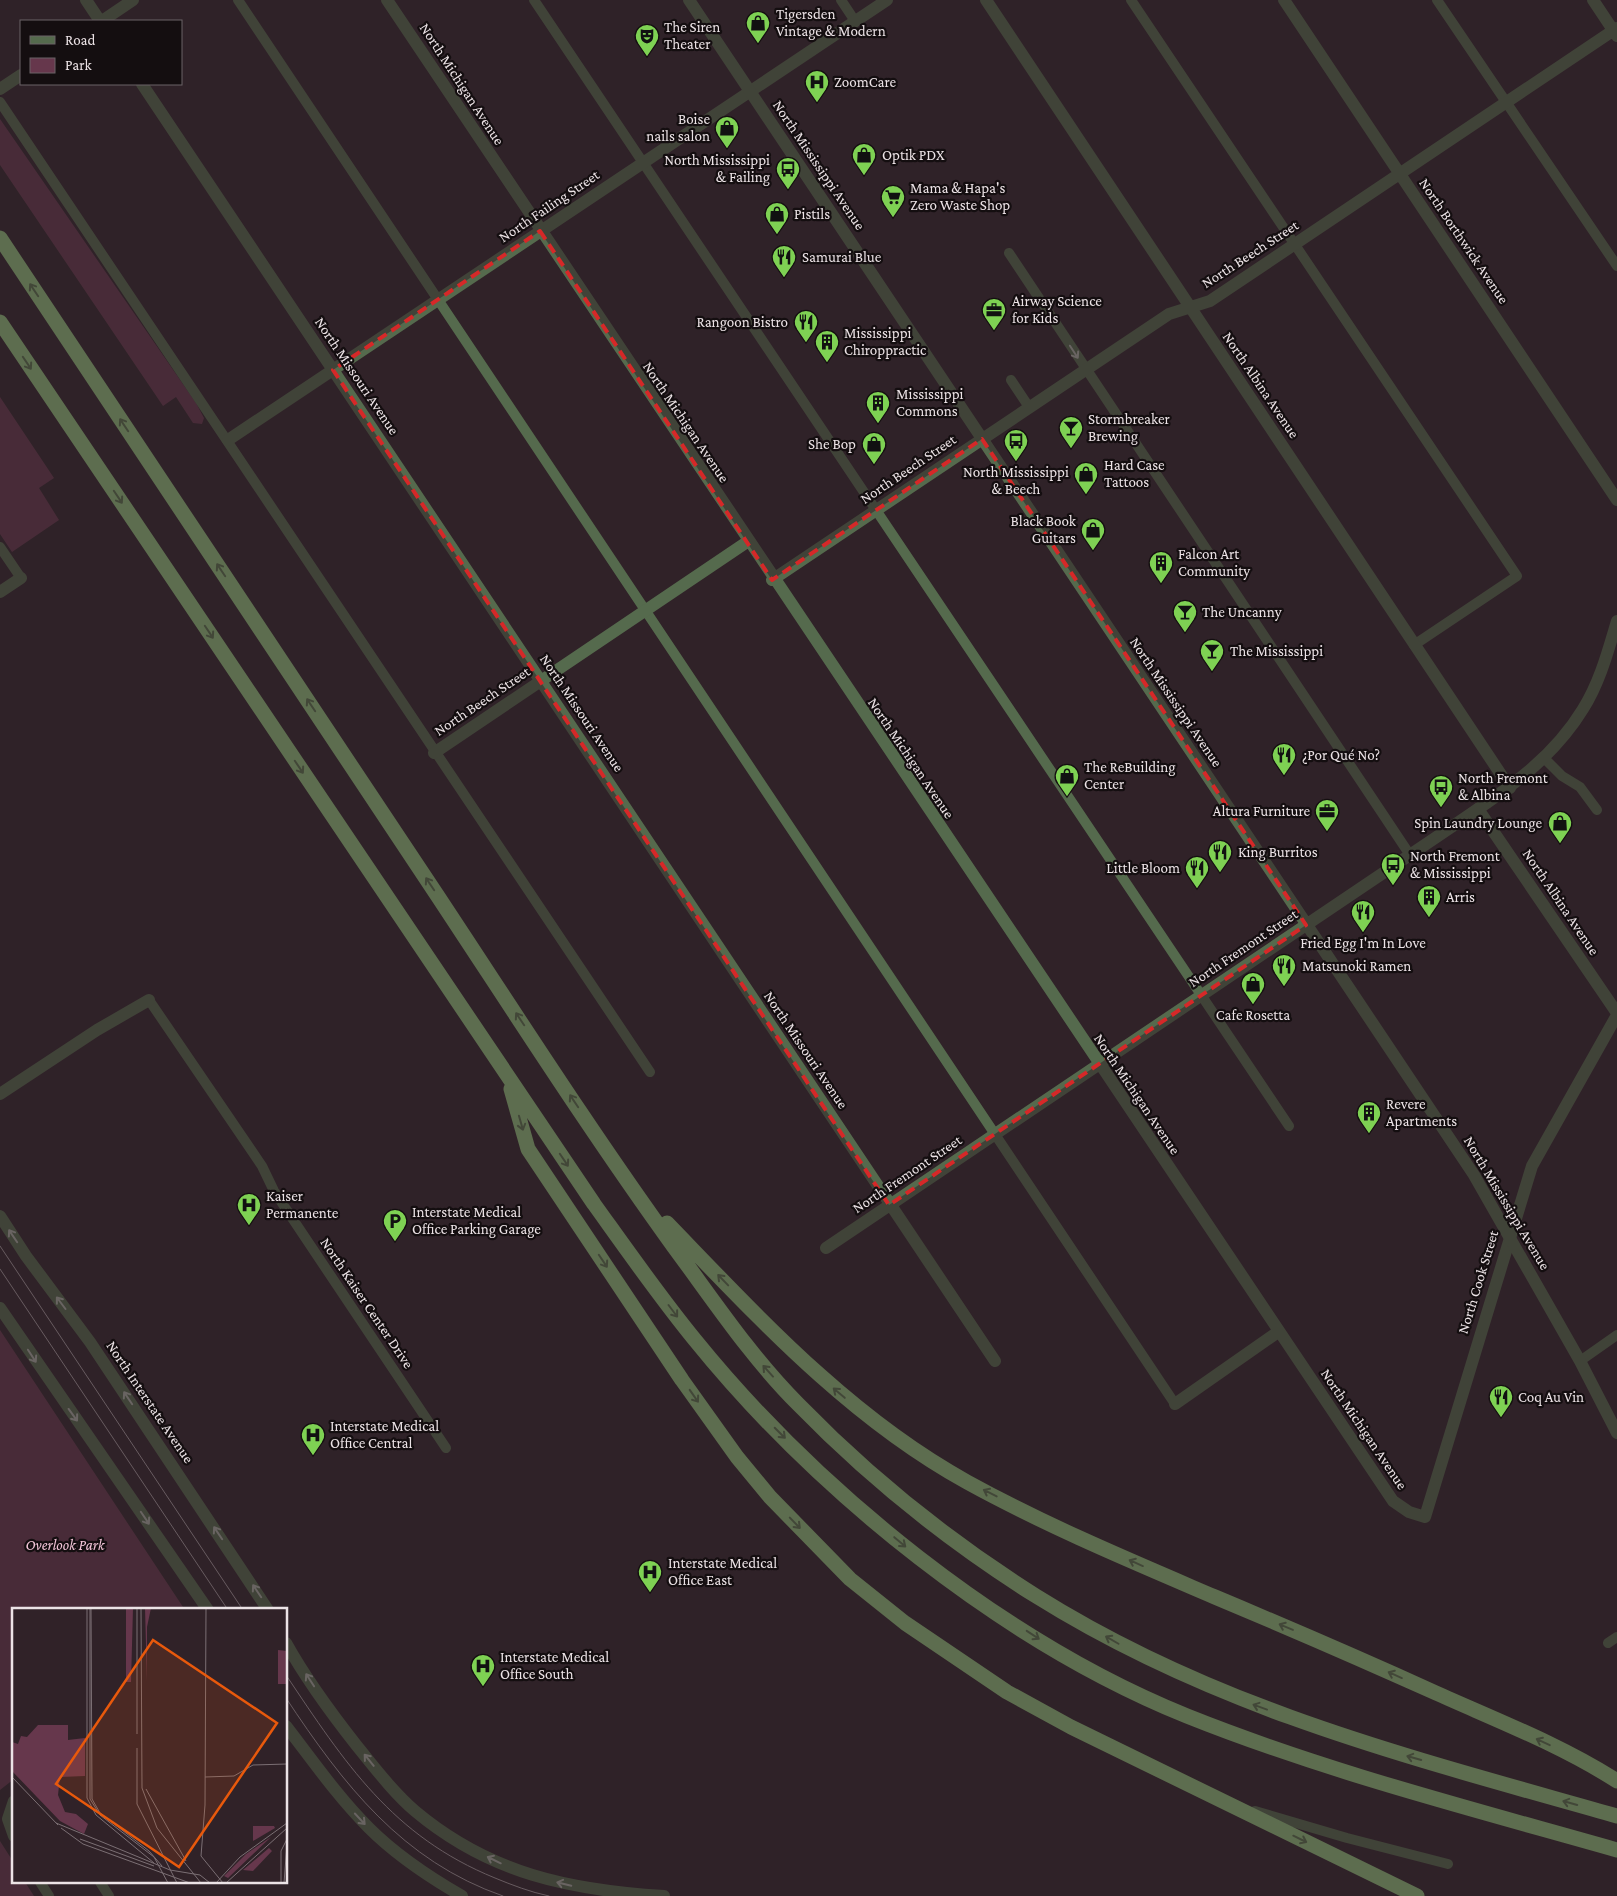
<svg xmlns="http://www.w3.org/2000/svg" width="1617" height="1896" font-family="'Crimson Pro',serif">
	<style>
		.green { fill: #66374c }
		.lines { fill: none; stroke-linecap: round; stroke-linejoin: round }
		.service { stroke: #556a4d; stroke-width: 10 }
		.minor { stroke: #556a4d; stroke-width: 12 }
		.tertiary { stroke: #556a4d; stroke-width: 12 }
		.motorway { stroke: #94c77e; stroke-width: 15 }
		.tram { stroke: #aba0a4; stroke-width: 1 }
		.oneway { stroke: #5a744c }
		.oneway2 { stroke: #b0b3a9 }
		.marked { fill: none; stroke: #d62828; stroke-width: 4; stroke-dasharray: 10 6; stroke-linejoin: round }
		.labels { text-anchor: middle; stroke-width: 4.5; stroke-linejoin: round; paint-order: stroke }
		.poi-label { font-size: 15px; fill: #ece3e6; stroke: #140e10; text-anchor: start }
		.street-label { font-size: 15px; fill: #ece3e6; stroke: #140e10 }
		.park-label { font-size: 15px; font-style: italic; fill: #f3c5d8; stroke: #140e10 }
		.inset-road { fill: none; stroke: #7b6f74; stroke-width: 1 }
		.view { fill: #e8590c; fill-opacity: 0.15; stroke: #e8590c; stroke-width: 2.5 }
		.inset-edge { fill: none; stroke: #ece3e6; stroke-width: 2.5 }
	</style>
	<rect width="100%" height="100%" fill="#302228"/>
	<!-- green -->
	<path class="green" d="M0 119 196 403 204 418 202 424 193 423 176 397 163 406 0 165Z
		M0 397 54 478 39 488 59 520 12 552 0 534Z
		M0 1330 185 1610H14V1779L0 1790Z
		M0 1841 14 1863V1882H25L34 1896H0Z"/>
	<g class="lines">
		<!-- service -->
		<path class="service" d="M238 0 1175 1404
			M534 0 1289 1126
			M841 0 855 21
			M1131 0 1517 576 1414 645
			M1437 0 1617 266
			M0 102C218 424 432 749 650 1072
			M1009 253 1410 855
			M1011 380 1029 407
			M0 547 21 578
			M1544 758 1562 776 1580 787 1597 810
			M149 1000 262 1166 274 1191 446 1448
			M1580 1361 1617 1335
			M1608 1643 1617 1637
			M1255 1811 1347 1838 1448 1864
			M40 1882 49 1896
			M100 1882 109 1896"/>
		<!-- minor -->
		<path class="minor" d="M86 0 100 21
			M387 0C719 502 1055 1002 1393 1501L1409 1512 1425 1517 1532 1166 1617 1015
			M986 0 1510 788
			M1284 0 1617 500
			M1593 0 1617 36
			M102 21 133 0
			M142 84 995 1361
			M0 89 21 75
			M228 440 887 0
			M772 580 1169 314 1210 301 1617 28
			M0 592 21 578
			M434 753 747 542
			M1478 809 1617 1013
			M0 1094 97 1030 149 1000
			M826 1248 1306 925
			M1175 1404 1278 1332
			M14 1801 8 1819 14 1836"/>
		<!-- tertiary -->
		<path class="tertiary" d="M689 0 1474 1175 1580 1361 1617 1433
			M1306 925C1351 895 1396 864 1441 834 1494 798 1549 765 1583 709 1600 682 1608 651 1617 621
			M0 1216 26 1256 90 1342 268 1610
			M0 1308 208 1610
			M286 1643C306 1679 331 1713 357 1746 375 1768 393 1792 415 1811 490 1874 570 1890 664 1896
			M286 1726C313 1761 338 1797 369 1828 396 1855 429 1877 462 1896"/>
		<!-- motorway -->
		<path class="motorway" d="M0 238C146 457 291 676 437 895 515 1013 591 1132 674 1247 714 1301 751 1357 798 1404 868 1476 950 1542 1036 1596 1218 1710 1413 1758 1617 1816
			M0 322 594 1204C627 1250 659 1296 695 1340 819 1493 1004 1642 1187 1716 1327 1772 1473 1809 1617 1850
			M511 1089 528 1149 682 1380 737 1457 770 1497 850 1579 905 1623 1007 1692 1071 1727 1417 1896
			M667 1223C759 1318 849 1417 967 1482 1047 1526 1131 1561 1215 1597 1289 1628 1363 1660 1436 1693 1496 1720 1561 1745 1617 1781"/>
		<!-- tram -->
		<path class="tram" d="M0 1246 243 1610
			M0 1269 228 1610
			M286 1675C345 1763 392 1836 495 1878 512 1885 530 1892 549 1896
			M286 1698C343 1784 402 1861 503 1896"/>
	</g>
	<!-- one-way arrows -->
	<defs><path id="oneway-shaft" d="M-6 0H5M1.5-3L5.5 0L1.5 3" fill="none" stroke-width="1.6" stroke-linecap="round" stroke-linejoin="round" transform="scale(1.25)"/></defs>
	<g class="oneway">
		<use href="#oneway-shaft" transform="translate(34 290) rotate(-124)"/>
		<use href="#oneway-shaft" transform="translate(27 363) rotate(56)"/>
		<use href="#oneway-shaft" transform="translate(124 425) rotate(-124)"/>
		<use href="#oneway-shaft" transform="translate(118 497) rotate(56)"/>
		<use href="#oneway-shaft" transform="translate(221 570) rotate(-124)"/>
		<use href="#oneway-shaft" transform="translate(209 632) rotate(56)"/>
		<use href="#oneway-shaft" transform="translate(311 705) rotate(-124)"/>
		<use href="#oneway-shaft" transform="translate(299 767) rotate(56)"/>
		<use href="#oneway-shaft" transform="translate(430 884) rotate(-124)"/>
		<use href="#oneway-shaft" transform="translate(520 1019) rotate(-124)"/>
		<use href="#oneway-shaft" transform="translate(574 1101) rotate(-124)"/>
		<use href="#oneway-shaft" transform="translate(521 1123) rotate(74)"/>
		<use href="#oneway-shaft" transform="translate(564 1160) rotate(56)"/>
		<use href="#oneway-shaft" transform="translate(603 1261) rotate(56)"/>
		<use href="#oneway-shaft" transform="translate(723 1280) rotate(-134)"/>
		<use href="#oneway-shaft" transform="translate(673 1311) rotate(53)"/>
		<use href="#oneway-shaft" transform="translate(768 1371) rotate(-132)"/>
		<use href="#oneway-shaft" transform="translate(839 1393) rotate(-140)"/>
		<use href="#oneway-shaft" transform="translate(694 1396) rotate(55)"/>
		<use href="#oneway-shaft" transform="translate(780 1433) rotate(45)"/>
		<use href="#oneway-shaft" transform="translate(990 1493) rotate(-153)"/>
		<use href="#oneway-shaft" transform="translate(795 1523) rotate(46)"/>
		<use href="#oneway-shaft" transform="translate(900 1542) rotate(40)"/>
		<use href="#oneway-shaft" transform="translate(1136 1563) rotate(-156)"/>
		<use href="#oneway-shaft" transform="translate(1286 1627) rotate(-157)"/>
		<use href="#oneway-shaft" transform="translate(1033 1635) rotate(33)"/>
		<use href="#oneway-shaft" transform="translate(1112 1640) rotate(-150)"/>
		<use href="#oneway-shaft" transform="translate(1395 1675) rotate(-156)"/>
		<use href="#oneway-shaft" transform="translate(1260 1707) rotate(-160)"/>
		<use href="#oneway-shaft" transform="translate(1543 1742) rotate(-155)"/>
		<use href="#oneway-shaft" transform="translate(1414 1758) rotate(-164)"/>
		<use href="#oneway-shaft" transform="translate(1570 1803) rotate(-164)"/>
		<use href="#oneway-shaft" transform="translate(1300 1839) rotate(26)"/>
	</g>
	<g class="oneway2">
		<use href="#oneway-shaft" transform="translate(1074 352) rotate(57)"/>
		<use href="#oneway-shaft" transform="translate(13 1236) rotate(-124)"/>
		<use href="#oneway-shaft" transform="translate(61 1303) rotate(-127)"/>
		<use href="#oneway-shaft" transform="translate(32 1356) rotate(57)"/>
		<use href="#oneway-shaft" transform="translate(128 1398) rotate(-124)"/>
		<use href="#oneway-shaft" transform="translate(73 1415) rotate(54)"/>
		<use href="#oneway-shaft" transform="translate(145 1518) rotate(56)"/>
		<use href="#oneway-shaft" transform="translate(218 1533) rotate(-124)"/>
		<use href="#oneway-shaft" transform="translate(257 1591) rotate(-124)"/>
		<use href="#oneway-shaft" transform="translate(310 1680) rotate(-123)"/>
		<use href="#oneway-shaft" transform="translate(369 1760) rotate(-129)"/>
		<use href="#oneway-shaft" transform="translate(360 1819) rotate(47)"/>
		<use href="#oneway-shaft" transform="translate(494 1860) rotate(-154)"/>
		<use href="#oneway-shaft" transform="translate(564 1884) rotate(-166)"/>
	</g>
	<!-- marked area -->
	<path d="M0 0H1617V1896H0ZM540 231 772 580 982 439 1306 925 889 1205 333 370Z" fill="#302228" fill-opacity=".55" fill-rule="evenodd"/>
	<path class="marked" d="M540 231 772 580 982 439 1306 925 889 1205 333 370Z"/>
	<!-- icons -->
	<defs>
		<g id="shop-pin" transform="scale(1.25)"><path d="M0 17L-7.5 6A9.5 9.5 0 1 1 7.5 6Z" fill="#7ed153" stroke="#140e10"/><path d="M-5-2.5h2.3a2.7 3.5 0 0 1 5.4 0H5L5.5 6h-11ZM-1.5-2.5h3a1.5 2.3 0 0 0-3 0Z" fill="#111"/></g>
		<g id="theatre-pin" transform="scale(1.25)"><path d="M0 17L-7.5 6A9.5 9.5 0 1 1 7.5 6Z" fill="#7ed153" stroke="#140e10"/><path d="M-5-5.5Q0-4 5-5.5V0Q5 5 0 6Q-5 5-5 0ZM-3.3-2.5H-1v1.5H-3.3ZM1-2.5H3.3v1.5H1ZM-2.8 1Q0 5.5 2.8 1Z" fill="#111"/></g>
		<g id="hospital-pin" transform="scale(1.25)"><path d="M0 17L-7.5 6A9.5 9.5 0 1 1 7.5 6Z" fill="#7ed153" stroke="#140e10"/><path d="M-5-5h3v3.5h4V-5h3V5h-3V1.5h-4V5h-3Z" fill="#111"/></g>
		<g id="bus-pin" transform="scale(1.25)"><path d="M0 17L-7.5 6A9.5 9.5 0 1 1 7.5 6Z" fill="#7ed153" stroke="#140e10"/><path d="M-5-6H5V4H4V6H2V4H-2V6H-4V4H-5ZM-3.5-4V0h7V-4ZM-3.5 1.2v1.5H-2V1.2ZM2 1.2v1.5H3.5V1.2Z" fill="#111"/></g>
		<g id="supermarket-pin" transform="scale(1.25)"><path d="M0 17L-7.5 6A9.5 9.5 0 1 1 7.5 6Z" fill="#7ed153" stroke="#140e10"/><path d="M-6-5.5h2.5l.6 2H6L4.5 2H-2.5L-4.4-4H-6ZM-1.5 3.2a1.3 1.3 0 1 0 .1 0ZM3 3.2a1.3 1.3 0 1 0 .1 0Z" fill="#111"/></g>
		<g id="restaurant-pin" transform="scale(1.25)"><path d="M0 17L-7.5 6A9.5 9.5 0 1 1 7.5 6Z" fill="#7ed153" stroke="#140e10"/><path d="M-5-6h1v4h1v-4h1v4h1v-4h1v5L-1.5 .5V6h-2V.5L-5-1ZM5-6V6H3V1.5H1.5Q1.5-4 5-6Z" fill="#111"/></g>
		<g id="office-pin" transform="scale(1.25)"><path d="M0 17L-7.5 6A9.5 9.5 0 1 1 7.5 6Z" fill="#7ed153" stroke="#140e10"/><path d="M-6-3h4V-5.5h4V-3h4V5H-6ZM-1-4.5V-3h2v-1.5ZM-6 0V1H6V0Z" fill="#111"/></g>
		<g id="building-pin" transform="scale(1.25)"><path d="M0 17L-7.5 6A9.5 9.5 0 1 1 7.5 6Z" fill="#7ed153" stroke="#140e10"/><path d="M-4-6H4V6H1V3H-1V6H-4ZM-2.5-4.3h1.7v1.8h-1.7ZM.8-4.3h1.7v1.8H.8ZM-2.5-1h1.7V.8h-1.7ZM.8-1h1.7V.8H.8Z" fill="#111"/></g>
		<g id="bar-pin" transform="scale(1.25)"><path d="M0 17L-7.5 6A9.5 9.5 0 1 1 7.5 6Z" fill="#7ed153" stroke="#140e10"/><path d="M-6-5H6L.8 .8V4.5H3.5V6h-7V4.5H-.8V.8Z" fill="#111"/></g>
		<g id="parking-pin" transform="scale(1.25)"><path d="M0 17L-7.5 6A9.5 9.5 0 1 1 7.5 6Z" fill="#7ed153" stroke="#140e10"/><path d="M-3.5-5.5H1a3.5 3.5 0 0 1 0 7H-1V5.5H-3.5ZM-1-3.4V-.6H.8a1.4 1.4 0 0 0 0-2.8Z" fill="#111"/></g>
	</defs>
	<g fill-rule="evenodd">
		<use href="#shop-pin" x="758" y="23"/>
		<use href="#theatre-pin" x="647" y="36"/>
		<use href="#hospital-pin" x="817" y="82"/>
		<use href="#shop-pin" x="727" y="128"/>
		<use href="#shop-pin" x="864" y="155"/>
		<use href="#bus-pin" x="788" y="169"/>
		<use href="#supermarket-pin" x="893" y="197"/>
		<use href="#shop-pin" x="777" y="214"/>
		<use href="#restaurant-pin" x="784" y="257"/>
		<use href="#office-pin" x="994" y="310"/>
		<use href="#restaurant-pin" x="806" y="322"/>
		<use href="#building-pin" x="827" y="342"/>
		<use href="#building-pin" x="878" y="403"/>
		<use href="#bar-pin" x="1071" y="428"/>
		<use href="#bus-pin" x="1016" y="441"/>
		<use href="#shop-pin" x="874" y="444"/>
		<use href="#shop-pin" x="1086" y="474"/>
		<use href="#shop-pin" x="1093" y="530"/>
		<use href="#building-pin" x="1161" y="563"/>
		<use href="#bar-pin" x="1185" y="612"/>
		<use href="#bar-pin" x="1212" y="651"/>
		<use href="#restaurant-pin" x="1284" y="755"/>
		<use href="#shop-pin" x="1067" y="776"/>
		<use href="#bus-pin" x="1441" y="787"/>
		<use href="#office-pin" x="1327" y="811"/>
		<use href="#shop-pin" x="1560" y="823"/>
		<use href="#restaurant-pin" x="1220" y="852"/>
		<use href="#bus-pin" x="1393" y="865"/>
		<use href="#restaurant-pin" x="1197" y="868"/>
		<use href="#building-pin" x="1429" y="897"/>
		<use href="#restaurant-pin" x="1363" y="912"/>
		<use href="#restaurant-pin" x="1284" y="966"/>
		<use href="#shop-pin" x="1253" y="984"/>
		<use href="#building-pin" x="1369" y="1113"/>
		<use href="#hospital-pin" x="249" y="1205"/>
		<use href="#parking-pin" x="395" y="1221"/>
		<use href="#restaurant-pin" x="1501" y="1397"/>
		<use href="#hospital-pin" x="313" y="1435"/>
		<use href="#hospital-pin" x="650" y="1572"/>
		<use href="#hospital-pin" x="483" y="1666"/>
	</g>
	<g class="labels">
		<!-- poi labels -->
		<g class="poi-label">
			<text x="776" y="19">Tigersden<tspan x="776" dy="17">Vintage &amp; Modern</tspan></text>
			<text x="664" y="32">The Siren<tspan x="664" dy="17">Theater</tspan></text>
			<text x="834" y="87">ZoomCare</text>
			<text x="710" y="124" text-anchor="end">Boise<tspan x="710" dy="17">nails salon</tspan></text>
			<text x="882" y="160">Optik PDX</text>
			<text x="770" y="165" text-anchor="end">North Mississippi<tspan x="770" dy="17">&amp; Failing</tspan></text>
			<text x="910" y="193">Mama &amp; Hapa's<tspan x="910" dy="17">Zero Waste Shop</tspan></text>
			<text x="794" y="219">Pistils</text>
			<text x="802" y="262">Samurai Blue</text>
			<text x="1012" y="306">Airway Science<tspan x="1012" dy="17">for Kids</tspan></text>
			<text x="788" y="327" text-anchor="end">Rangoon Bistro</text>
			<text x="844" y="338">Mississippi<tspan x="844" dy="17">Chiroppractic</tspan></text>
			<text x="896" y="399">Mississippi<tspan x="896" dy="17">Commons</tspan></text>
			<text x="1088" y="424">Stormbreaker<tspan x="1088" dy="17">Brewing</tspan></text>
			<text x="856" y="449" text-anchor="end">She Bop</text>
			<text x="1104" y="470">Hard Case<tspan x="1104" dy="17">Tattoos</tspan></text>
			<text x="1016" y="477" text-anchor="middle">North Mississippi<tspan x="1016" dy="17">&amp; Beech</tspan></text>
			<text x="1076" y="526" text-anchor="end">Black Book<tspan x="1076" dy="17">Guitars</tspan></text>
			<text x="1178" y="559">Falcon Art<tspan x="1178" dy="17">Community</tspan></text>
			<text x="1202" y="617">The Uncanny</text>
			<text x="1230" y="656">The Mississippi</text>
			<text x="1302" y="760">¿Por Qué No?</text>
			<text x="1084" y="772">The ReBuilding<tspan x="1084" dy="17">Center</tspan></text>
			<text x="1458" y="783">North Fremont<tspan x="1458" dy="17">&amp; Albina</tspan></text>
			<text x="1310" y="816" text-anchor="end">Altura Furniture</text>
			<text x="1542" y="828" text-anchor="end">Spin Laundry Lounge</text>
			<text x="1238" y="857">King Burritos</text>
			<text x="1410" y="861">North Fremont<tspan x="1410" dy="17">&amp; Mississippi</tspan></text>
			<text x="1180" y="873" text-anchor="end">Little Bloom</text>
			<text x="1446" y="902">Arris</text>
			<text x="1363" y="948" text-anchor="middle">Fried Egg I'm In Love</text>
			<text x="1302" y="971">Matsunoki Ramen</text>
			<text x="1253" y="1020" text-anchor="middle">Cafe Rosetta</text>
			<text x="1386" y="1109">Revere<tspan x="1386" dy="17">Apartments</tspan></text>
			<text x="266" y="1201">Kaiser<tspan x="266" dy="17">Permanente</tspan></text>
			<text x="412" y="1217">Interstate Medical<tspan x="412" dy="17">Office Parking Garage</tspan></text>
			<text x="1518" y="1402">Coq Au Vin</text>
			<text x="330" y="1431">Interstate Medical<tspan x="330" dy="17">Office Central</tspan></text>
			<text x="668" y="1568">Interstate Medical<tspan x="668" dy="17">Office East</tspan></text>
			<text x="500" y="1662">Interstate Medical<tspan x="500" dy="17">Office South</tspan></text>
		</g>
		<!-- street labels -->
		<g class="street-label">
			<text transform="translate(462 84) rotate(57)" y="5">North Michigan Avenue</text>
			<text transform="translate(819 165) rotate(56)" y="5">North Mississippi Avenue</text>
			<text transform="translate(549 206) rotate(-34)" y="5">North Failing Street</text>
			<text transform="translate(1464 241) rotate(56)" y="5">North Borthwick Avenue</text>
			<text transform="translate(1250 254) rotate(-33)" y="5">North Beech Street</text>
			<text transform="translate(357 376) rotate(56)" y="5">North Missouri Avenue</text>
			<text transform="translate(1261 385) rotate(56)" y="5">North Albina Avenue</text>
			<text transform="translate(686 422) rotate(56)" y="5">North Michigan Avenue</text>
			<text transform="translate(908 469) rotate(-34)" y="5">North Beech Street</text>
			<text transform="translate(482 701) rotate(-34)" y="5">North Beech Street</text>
			<text transform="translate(1176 702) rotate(56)" y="5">North Mississippi Avenue</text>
			<text transform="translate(582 713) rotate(56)" y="5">North Missouri Avenue</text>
			<text transform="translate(911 758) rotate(56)" y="5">North Michigan Avenue</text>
			<text transform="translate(1561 902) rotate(56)" y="5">North Albina Avenue</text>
			<text transform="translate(1243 948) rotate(-34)" y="5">North Fremont Street</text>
			<text transform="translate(806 1050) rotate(56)" y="5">North Missouri Avenue</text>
			<text transform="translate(1137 1094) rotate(56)" y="5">North Michigan Avenue</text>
			<text transform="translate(907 1174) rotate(-34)" y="5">North Fremont Street</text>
			<text transform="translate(1507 1203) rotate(59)" y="5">North Mississippi Avenue</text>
			<text transform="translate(1478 1282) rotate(-73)" y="5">North Cook Street</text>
			<text transform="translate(367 1303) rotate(56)" y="5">North Kaiser Center Drive</text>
			<text transform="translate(150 1402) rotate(56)" y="5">North Interstate Avenue</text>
			<text transform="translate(1364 1429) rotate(56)" y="5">North Michigan Avenue</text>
		</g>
		<!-- park labels -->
		<g class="park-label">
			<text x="65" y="1550">Overlook Park</text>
		</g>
	</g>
	<!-- overview -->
	<g transform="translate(12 1608)">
		<rect width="275" height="275" fill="#302228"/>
		<path d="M114 0H121L119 74H114ZM133 0H139L135 19V74ZM266 42 275 43V76H266ZM26 117H56V132L73 130V168L48 169 46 187 53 204 64 206 76 216 72 226 48 213 0 163V134L6 136 9 128 15 129ZM241 218H262L263 220 241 233ZM259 229 216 270 212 268 234 246ZM257 240 260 243 241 263 231 262Z" fill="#66374c"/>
		<path class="inset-road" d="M75 0V190L84 207 142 255M78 0V191L88 207 142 249 156 275M79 0 80 191 88 205 137 243 150 258M129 0 130 180 145 220 189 275M194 0 193 197 189 248 211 275M125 126V0M125 140V196L165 275M0 169 46 217M193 169 222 168 241 157 275 156M134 181 174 253M44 215 158 262 188 267 198 275M49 220 71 236 178 275M68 231 142 258M204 275 228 249 275 215M214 275 275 220M269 275V243L275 231M272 275 275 236"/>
		<path class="view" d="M141 32 265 115 167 259 44 176Z"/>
		<rect width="275" height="275" class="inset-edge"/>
	</g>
	<!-- legend -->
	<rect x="20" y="20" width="162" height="65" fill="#140e10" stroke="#6a6366"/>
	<rect x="30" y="36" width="25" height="8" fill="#556a4d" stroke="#6a6366"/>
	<text x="65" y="45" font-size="15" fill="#ece3e6">Road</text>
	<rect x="30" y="58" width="25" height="15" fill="#66374c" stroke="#6a6366"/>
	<text x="65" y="70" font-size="15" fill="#ece3e6">Park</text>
</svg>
